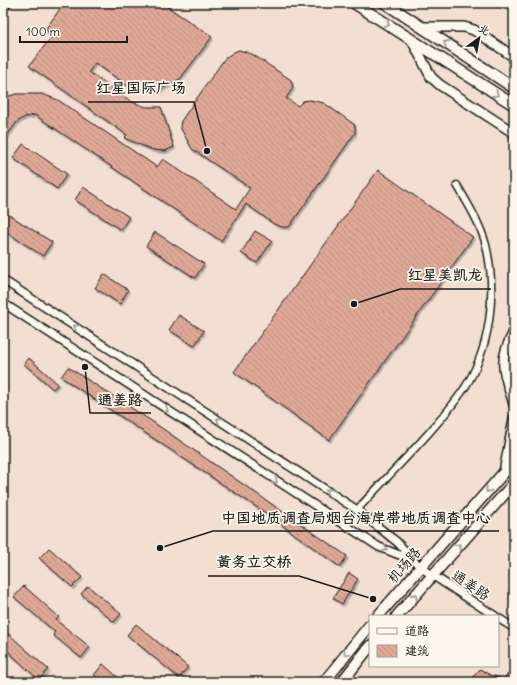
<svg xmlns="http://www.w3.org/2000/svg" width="517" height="685" font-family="Delius,'LXGW WenKai TC',sans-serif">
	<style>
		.building { fill: url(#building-back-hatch); stroke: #1c1c1c; filter: url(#shadow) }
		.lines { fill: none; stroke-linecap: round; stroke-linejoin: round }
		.minor-casing { stroke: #1c1c1c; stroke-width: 9 }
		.tertiary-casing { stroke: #1c1c1c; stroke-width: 10 }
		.secondary-casing { stroke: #1c1c1c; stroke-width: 11 }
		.primary-casing { stroke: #1c1c1c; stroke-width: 12 }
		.trunk-casing { stroke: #1c1c1c; stroke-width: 13 }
		.minor { stroke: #fbf7ec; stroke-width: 6 }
		.tertiary { stroke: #fbf7ec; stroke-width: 7 }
		.secondary { stroke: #fbf7ec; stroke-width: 8 }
		.primary { stroke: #fbf7ec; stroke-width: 9 }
		.trunk { stroke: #fbf7ec; stroke-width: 10 }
		.oneway { stroke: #97948e }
		.labels { text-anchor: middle; stroke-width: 3.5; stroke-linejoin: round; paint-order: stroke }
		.street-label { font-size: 14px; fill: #1c1c1c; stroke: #fbf7ec }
		.leader { fill: none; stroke: #1c1c1c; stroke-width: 1.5 }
		.callout-dot { fill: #1c1c1c; stroke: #fbf7ec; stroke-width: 1.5 }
		.callout-label { font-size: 15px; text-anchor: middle; font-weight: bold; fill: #1c1c1c; stroke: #fbf7ec; stroke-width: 3.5; stroke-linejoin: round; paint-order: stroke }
	</style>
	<defs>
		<pattern id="building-back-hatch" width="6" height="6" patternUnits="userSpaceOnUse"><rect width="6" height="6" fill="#dfa897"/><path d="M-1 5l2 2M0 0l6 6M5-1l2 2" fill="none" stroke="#bf9082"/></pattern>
		<filter id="shadow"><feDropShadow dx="1.5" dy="2.5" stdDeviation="0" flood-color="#0004"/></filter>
	</defs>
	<rect width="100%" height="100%" fill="#f3dfd2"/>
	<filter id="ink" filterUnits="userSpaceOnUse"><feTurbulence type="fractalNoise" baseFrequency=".025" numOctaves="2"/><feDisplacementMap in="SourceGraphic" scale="8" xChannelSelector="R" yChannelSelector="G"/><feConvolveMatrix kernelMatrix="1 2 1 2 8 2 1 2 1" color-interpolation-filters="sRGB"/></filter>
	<g filter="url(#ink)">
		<!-- building -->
		<path class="building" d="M64 3H162L212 37 180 79 159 90H144L128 86 95 63 89 72 132 102 146 107H161L174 147 165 151 153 150 124 138 127 135 29 66 53 35 45 30Z
			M239 50 252 54 291 80 293 88 286 98 298 106 303 101 310 100 324 103 355 125V133L289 227H282L274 224 246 204 221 241 35 115 25 117 17 122 3 141V98L16 94H42L58 100 157 167 163 159 236 209 250 188 192 149 180 127 181 121 225 58 234 52Z
			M23 144 67 174 57 189 13 158Z
			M378 170 473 237 329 440 234 372Z
			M83 187 129 217 121 230 75 200Z
			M3 211 52 242 43 256 3 230Z
			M255 231 272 241 257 263 241 253Z
			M155 232 204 264 195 278 146 246Z
			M104 274 128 290 120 304 95 288Z
			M179 315 204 331 194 346 169 330Z
			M29 358 58 384 53 389 24 364Z
			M68 367 153 422 347 556 340 567 264 512 61 377Z
			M49 548 82 577 72 587 39 558Z
			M349 573 358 579 342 604 333 598Z
			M24 586 59 617 56 620 90 647 81 658 53 635 55 632 14 597Z
			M88 586 121 614 114 622 81 594Z
			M136 624 188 667 179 678 127 635Z
			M3 629 48 669 39 680 3 647Z
			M103 664 123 682H102L94 675Z
			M514 668V682H469L480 669 490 675 503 679Z"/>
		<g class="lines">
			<!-- minor casing -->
			<g class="minor-casing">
				<path id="minor" d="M357 510C391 472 435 431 464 389 491 348 497 292 486 245 480 223 468 204 457 185"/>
			</g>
			<!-- tertiary casing -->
			<g class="tertiary-casing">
				<path id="tertiary" d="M3 280 357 510 397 542 420 567 495 616
					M3 303 379 547 410 559
					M498 618 514 628"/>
			</g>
			<!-- secondary casing -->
			<g class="secondary-casing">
				<path id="secondary" d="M3 9 7 3"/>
			</g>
			<!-- primary casing -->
			<g class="primary-casing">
				<path id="primary" d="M422 27H464L474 30 514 57
					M412 40 431 77 440 85 514 133
					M514 332C497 363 504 372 514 404
					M504 472 514 419"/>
			</g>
			<!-- trunk casing -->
			<g class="trunk-casing">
				<path id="trunk" d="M354 3 514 105
					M385 3 514 88
					M378 616 514 461
					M397 616 514 483
					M324 682 370 625
					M342 682 370 646"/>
			</g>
			<!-- minor -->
			<use href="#minor" class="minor"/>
			<!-- tertiary -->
			<use href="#tertiary" class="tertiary"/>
			<!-- secondary -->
			<use href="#secondary" class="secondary"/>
			<!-- primary -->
			<use href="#primary" class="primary"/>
			<!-- trunk -->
			<use href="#trunk" class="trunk"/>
		</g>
		<!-- one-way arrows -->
		<defs><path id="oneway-chevron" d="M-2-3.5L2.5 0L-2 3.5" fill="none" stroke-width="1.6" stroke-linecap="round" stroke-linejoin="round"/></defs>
		<g class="oneway">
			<use href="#oneway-chevron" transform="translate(387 24) rotate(33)"/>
			<use href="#oneway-chevron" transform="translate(446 43) rotate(-147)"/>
			<use href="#oneway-chevron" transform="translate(496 94) rotate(33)"/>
			<use href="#oneway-chevron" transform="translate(76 327) rotate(-147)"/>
			<use href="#oneway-chevron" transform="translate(166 410) rotate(34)"/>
			<use href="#oneway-chevron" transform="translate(219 420) rotate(-147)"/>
			<use href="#oneway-chevron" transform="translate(275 481) rotate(33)"/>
			<use href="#oneway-chevron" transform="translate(488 490) rotate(131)"/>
			<use href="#oneway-chevron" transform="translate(328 491) rotate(-147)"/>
			<use href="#oneway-chevron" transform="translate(458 546) rotate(-49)"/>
			<use href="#oneway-chevron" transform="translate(385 549) rotate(20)"/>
			<use href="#oneway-chevron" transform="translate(415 596) rotate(-48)"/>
			<use href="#oneway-chevron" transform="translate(346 653) rotate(128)"/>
		</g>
	</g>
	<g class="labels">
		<!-- street labels -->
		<g class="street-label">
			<text transform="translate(404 565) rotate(-49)" y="5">机场路</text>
			<text transform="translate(471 585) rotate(33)" y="5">通姜路</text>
		</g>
	</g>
	<!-- callouts -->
	<path class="leader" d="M207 151L194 102H88M354 304L400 289H491M85 367L90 413H151M160 548L213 531H499M373 599L299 576H208"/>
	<g class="callout-dot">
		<circle cx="207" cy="151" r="4"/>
		<circle cx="354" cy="304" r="4"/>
		<circle cx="85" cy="367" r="4"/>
		<circle cx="160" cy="548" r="4"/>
		<circle cx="373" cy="599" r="4"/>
	</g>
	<g class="callout-label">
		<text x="141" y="93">红星国际广场</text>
		<text x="445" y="280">红星美凯龙</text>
		<text x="120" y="405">通姜路</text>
		<text x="356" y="523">中国地质调查局烟台海岸带地质调查中心</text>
		<text x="254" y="567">黄务立交桥</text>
	</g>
	<!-- margin -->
	<rect width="517" height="685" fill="none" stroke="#fbf7ec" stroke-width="16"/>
	<rect x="8" y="8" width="501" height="669" fill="none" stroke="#1c1c1c" stroke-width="1.5" filter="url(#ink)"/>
	<!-- legend -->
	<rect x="369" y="615" width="130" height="52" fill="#fbf7ec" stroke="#a29f99"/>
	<rect x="377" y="628" width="20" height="6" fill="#fbf7ec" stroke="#a29f99"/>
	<text x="405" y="635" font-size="12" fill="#1c1c1c">道路</text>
	<rect x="377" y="645" width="20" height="12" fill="url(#building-back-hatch)" stroke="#a29f99"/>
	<text x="405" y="655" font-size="12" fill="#1c1c1c">建筑</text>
	<!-- north arrow -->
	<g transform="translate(479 38) rotate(32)" stroke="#fbf7ec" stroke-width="3" paint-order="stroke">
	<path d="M0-3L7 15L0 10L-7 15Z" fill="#1c1c1c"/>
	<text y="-6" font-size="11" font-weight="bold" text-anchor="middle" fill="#1c1c1c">北</text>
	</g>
	<!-- scale -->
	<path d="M20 36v6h107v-6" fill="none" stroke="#1c1c1c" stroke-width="2"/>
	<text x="26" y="36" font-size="12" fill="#1c1c1c" stroke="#fbf7ec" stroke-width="3" paint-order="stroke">100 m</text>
</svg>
